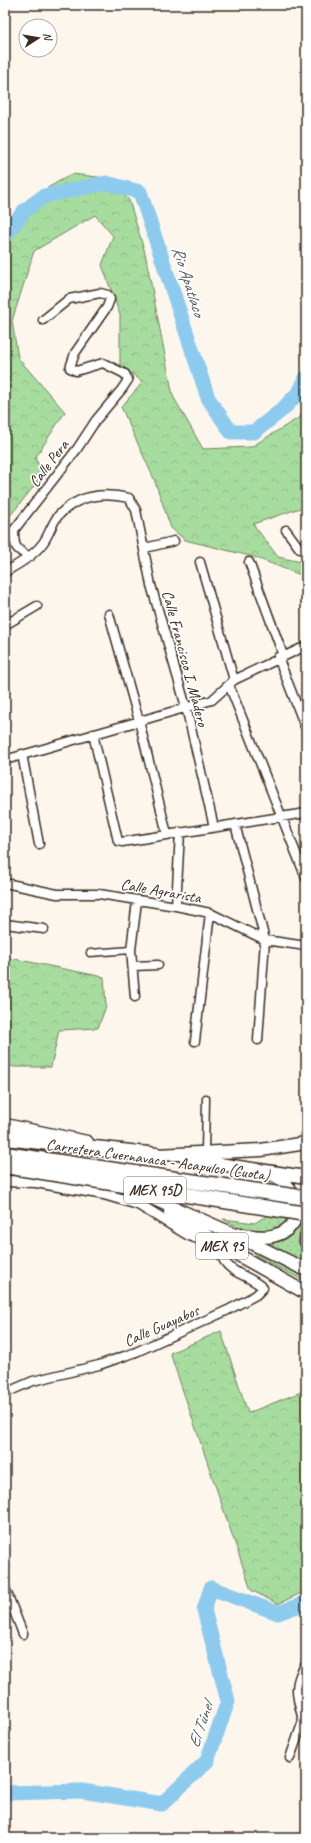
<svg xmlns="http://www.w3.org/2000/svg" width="311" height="1843" font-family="Caveat,sans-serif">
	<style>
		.grass { fill: url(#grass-dots); stroke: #71835e }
		.forest { fill: url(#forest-crowns); stroke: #71835e }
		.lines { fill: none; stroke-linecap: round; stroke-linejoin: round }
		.river { stroke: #8dcbee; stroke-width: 15 }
		.pedestrian-casing { stroke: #3b2a1e; stroke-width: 9 }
		.minor-casing { stroke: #3b2a1e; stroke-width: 11 }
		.tertiary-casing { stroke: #3b2a1e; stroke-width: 13 }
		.primary-casing { stroke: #3b2a1e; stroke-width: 15 }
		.motorway-casing { stroke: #3b2a1e; stroke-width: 17 }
		.pedestrian { stroke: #fff; stroke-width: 6 }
		.minor { stroke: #fff; stroke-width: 8 }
		.tertiary { stroke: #fff; stroke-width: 10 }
		.primary { stroke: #fff; stroke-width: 12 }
		.motorway { stroke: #fff; stroke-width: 14 }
		.motorway-bridge-casing { stroke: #3b2a1e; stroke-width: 17; stroke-linecap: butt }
		.motorway-bridge { stroke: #fff; stroke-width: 14 }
		.labels { text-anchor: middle; stroke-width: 3.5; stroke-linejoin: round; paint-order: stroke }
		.shield { fill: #fff; stroke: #766a62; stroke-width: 1 }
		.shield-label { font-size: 15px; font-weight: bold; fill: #3b2a1e }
		.street-label { font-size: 16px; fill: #3b2a1e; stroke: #fff }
		.water-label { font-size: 17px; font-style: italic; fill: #545a5c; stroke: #fff }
	</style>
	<defs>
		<pattern id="grass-dots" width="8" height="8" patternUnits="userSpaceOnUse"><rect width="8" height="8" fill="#a7dc9f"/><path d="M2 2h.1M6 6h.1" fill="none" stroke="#91bd88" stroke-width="1.8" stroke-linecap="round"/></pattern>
		<pattern id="forest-crowns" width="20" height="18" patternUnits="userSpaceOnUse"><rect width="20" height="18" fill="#a7dc9f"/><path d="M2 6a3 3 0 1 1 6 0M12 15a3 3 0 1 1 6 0" fill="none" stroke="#91bd88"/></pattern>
	</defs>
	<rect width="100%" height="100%" fill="#fcf6ed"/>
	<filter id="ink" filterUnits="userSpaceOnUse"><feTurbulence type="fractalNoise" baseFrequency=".025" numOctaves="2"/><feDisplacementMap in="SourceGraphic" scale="8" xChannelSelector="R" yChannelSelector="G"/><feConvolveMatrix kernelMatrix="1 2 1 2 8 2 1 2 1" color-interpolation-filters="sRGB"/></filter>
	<g filter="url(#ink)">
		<!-- grass -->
		<path class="grass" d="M270 1180C281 1186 290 1194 290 1208 289 1244 243 1231 223 1219L255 1223 270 1213Z
			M303 1214C301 1224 298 1235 301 1246 303 1253 306 1257 306 1264L272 1249 274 1241C287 1233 298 1229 303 1214Z
			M258 1251 306 1275V1282L255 1255Z"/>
		<!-- forest -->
		<path class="forest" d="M72 174 106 178 129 200 145 253 173 396 203 449 251 447 300 417 306 406V506L253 524 278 557 306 563V577L254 557 185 540 171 528 154 479 121 407 143 382 120 365V315L102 265 113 236 95 215 34 251 12 321 18 358 65 412 35 458 44 474 5 522V222L28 199Z
			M5 957 104 977 106 1006 98 1028 59 1030 51 1067H15L5 1065Z
			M221 1331 248 1413 306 1390V1585L301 1593 278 1604 251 1590 170 1353Z"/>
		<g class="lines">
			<!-- river -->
			<path class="river" d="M5 239 6 235 24 211 44 196 106 183 140 192 208 398 231 432H254L283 409 300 391 306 378
				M5 1793 82 1791 162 1804 207 1761 228 1701 204 1610 211 1588 278 1613 305 1603 306 1600"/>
			<!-- pedestrian casing -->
			<g class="pedestrian-casing">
				<path id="pedestrian" d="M90 953 131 950
					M205 1153 206 1098"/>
			</g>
			<!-- minor casing -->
			<g class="minor-casing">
				<path id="minor" d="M286 530 300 549 306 552
					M145 548 174 541
					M30 557C15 549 14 547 14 530L77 449 96 420 122 389 128 380 125 374 103 363 76 371 70 368 75 353 107 307 110 299 108 295 100 293 69 299 43 320
					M200 562 234 680
					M249 562 283 655
					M5 572C19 564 33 556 43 543 49 535 52 523 58 516 77 495 103 492 129 498L136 510 151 585 186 707 214 827
					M109 614 139 721 167 834
					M5 625 37 606
					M278 657 306 729
					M229 685 306 878
					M93 734 118 841 122 842 306 813
					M22 754 39 844
					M5 760 212 700 234 680 306 646
					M235 824 265 940 258 1040
					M5 883 57 894H99L176 906 210 913 265 940 306 946
					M176 906 180 832
					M5 924 44 929
					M133 966 158 965
					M135 997 131 950 137 901
					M195 1041 210 913
					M5 1393 33 1381 99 1365 136 1352 228 1310 256 1295 263 1288C250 1275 232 1275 223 1259L226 1248
					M5 1588 23 1634
					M303 1720C297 1697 292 1685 306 1664
					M290 1758 305 1715"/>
			</g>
			<!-- tertiary casing -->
			<g class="tertiary-casing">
				<path id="tertiary" d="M5 1181 36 1182 104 1194 138 1204 189 1235 214 1244"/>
			</g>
			<!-- primary casing -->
			<g class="primary-casing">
				<path id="primary" d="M5 1125 87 1142
					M148 1153 157 1155 261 1150 306 1143
					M186 1159 306 1177
					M129 1188 229 1232 306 1270
					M170 1212 226 1248 306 1293
					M240 1234C250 1236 262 1238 272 1236 302 1230 303 1200 283 1181 279 1178 274 1175 269 1173
					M306 1238V1242"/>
			</g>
			<!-- motorway casing -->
			<g class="motorway-casing">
				<path id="motorway" d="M5 1138 157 1155"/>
			</g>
			<!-- pedestrian -->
			<use href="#pedestrian" class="pedestrian"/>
			<!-- minor -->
			<use href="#minor" class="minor"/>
			<!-- tertiary -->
			<use href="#tertiary" class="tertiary"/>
			<!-- primary -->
			<use href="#primary" class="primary"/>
			<!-- motorway -->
			<use href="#motorway" class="motorway"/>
			<!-- motorway-bridge casing -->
			<g class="motorway-bridge-casing">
				<path id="motorway-bridge" d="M5 1154 306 1198
					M5 1166 306 1214"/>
			</g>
			<!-- motorway-bridge -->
			<use href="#motorway-bridge" class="motorway-bridge"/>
		</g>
	</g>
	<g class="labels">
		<!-- shield labels -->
		<g class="shield">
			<rect x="124" y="1177" width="62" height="26" rx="3"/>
			<rect x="196" y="1233" width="52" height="26" rx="3"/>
		</g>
		<g class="shield-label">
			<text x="155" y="1195">MEX 95D</text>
			<text x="222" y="1251">MEX 95</text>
		</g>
		<!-- street labels -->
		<g class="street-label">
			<text transform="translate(48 463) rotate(-53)" y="6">Calle Pera</text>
			<text transform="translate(186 658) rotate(75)" y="6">Calle Francisco I. Madero</text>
			<text transform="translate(161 890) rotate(10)" y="6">Calle Agrarista</text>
			<text transform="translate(158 1159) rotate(8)" y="6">Carretera Cuernavaca - Acapulco (Cuota)</text>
			<text transform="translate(161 1325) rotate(-24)" y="6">Calle Guayabos</text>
		</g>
		<!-- water labels -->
		<g class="water-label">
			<text transform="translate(189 281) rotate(72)" y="6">Rio Apatlaco</text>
			<text transform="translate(200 1725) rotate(-71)" y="6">El Túnel</text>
		</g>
	</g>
	<!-- margin -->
	<rect width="311" height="1843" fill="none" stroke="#fff" stroke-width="20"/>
	<rect x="10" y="10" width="291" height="1823" fill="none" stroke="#3b2a1e" stroke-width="1.5" filter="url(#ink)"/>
	<!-- north arrow -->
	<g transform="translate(38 38) rotate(78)"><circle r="19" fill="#ffffff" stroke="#b1aaa5"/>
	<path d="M0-3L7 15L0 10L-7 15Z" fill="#3b2a1e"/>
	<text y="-6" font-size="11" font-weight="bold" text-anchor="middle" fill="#3b2a1e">N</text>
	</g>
</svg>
